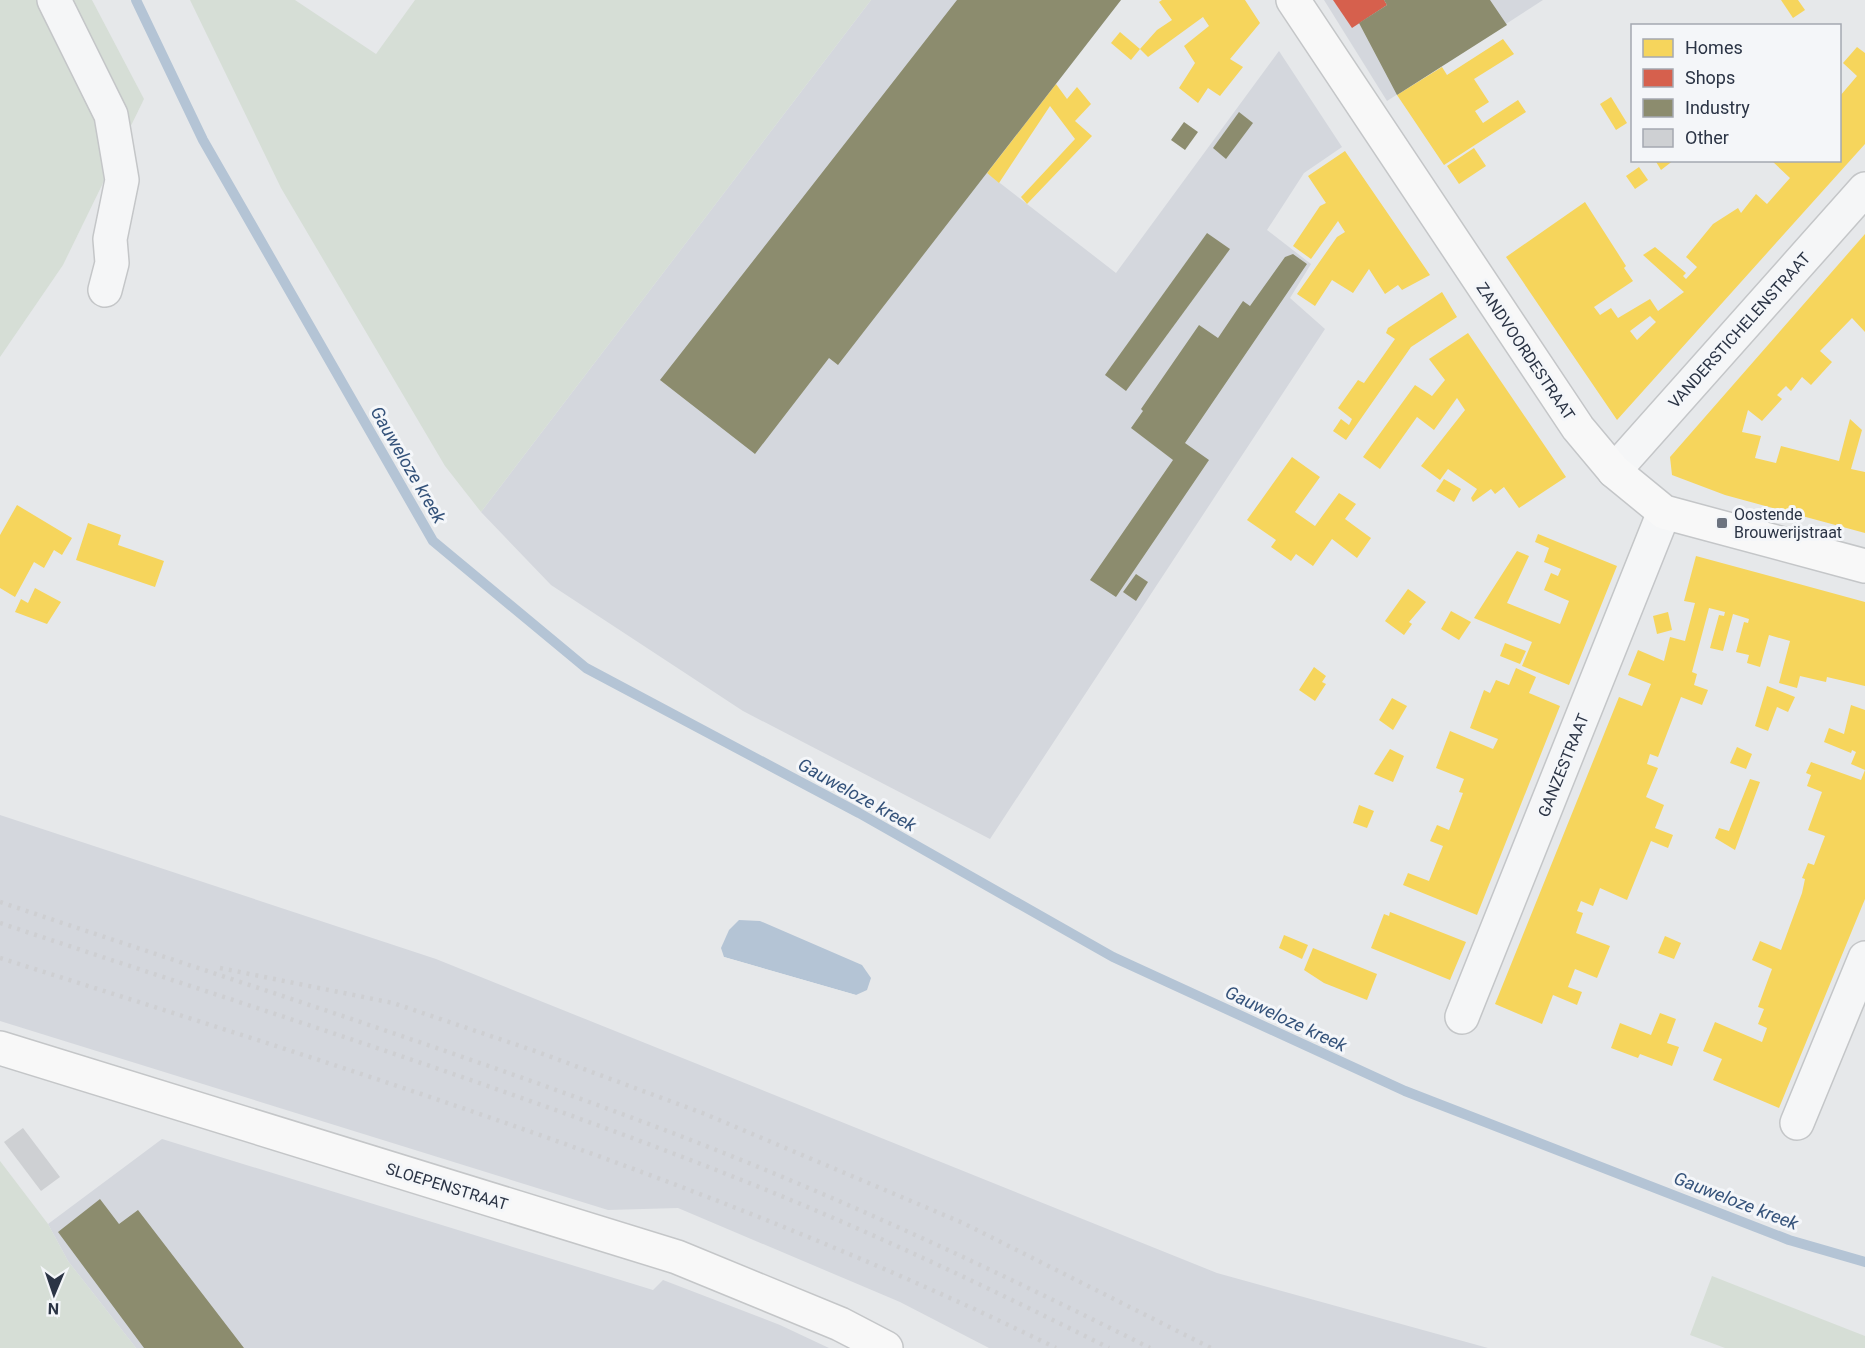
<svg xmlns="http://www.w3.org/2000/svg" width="1865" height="1348" viewBox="0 0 1865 1348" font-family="Roboto,sans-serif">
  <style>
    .built { fill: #d4d7dd }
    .green { fill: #d6ded6 }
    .water { fill: #b4c4d5 }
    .pier { fill: #e6e8ea }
    .homes { fill: #f6d55c; fill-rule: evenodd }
    .shops { fill: #d6604d }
    .industry { fill: #8c8c6e }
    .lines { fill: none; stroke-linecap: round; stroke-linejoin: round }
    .stream { stroke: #b4c4d5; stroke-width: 10 }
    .building { fill: #ced0d3 }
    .street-casing { stroke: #c4c6c8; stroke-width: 36 }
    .secondary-casing { stroke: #c4c6c8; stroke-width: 36 }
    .street { stroke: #f5f6f7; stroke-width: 33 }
    .secondary { stroke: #f8f8f8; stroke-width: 33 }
    .rail { stroke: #cecfd2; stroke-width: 4.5; stroke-dasharray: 3 6; stroke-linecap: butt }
    .poi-dot { fill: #6c737f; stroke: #f4f6f9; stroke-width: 2 }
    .labels { text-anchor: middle; stroke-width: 6; stroke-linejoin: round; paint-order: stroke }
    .street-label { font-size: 16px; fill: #2b3445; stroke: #f4f6f9 }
    .poi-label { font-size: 16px; fill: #2b3445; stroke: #f4f6f9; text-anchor: start }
    .water-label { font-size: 18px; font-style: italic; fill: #34527a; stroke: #f4f6f9 }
  </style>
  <rect width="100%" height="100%" fill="#e6e8ea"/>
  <g class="built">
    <path d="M 871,0 L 1121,0 L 987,173 L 1116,273 L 1279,51 L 1342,147 L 1304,173 L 1267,230 L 1311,264 L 1290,298 L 1325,329 L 990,839 L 743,711 L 551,585 L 481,512 Z"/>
    <path d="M 1324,0 L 1543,0 L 1387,101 Z"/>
    <path d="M 0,815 L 436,959 L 1217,1273 L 1488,1348 L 989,1348 L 900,1302 L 678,1208 L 608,1210 L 0,1021 Z"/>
    <path d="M 162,1139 L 653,1290 L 663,1280 L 780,1325 L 829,1348 L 136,1348 L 68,1261 L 48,1224 Z"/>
  </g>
  <g class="green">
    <path d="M 0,0 L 92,0 L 144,99 L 63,265 L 0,357 Z"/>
    <path d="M 190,0 L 295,0 L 376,54 L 415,0 L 871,0 L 481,512 L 445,466 L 281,188 Z"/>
    <path d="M 0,1161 L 48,1224 L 68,1261 L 136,1348 L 0,1348 Z"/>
    <path d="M 1712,1276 L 1865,1336 L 1865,1348 L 1725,1348 L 1690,1335 Z"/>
  </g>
  <path class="water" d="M 739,920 L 760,921 L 862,965 L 871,978 L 867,990 L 856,995 L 724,957 L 721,948 L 729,930 Z"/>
  <path class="pier" d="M 724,957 L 856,995 L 855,998 L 724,960 Z"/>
  <g class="homes">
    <path d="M 1162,0 L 1245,0 L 1260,23 L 1230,59 L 1243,67 L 1220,96 L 1208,88 L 1198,103 L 1179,88 L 1195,63 L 1184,46 L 1209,26 L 1203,17 L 1148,57 L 1140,49 L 1157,30 L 1172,20 L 1159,2 Z"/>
    <path d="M 1781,0 L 1798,0 L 1805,10 L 1793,18 Z"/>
    <path d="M 1120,32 L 1140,49 L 1131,60 L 1111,43 Z"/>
    <path d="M 1503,39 L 1514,54 L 1474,79 L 1489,102 L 1475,111 L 1483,123 L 1518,100 L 1526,112 L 1444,165 L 1397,95 L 1442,67 L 1447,75 Z"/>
    <path d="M 1857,47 L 1865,53 L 1865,144 L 1617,420 L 1506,257 L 1585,202 L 1626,266 L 1624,268 L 1633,281 L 1594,307 L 1600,315 L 1611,308 L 1618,318 L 1650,299 L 1658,311 L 1684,292 L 1643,255 L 1655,247 L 1686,273 L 1683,276 L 1686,279 L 1697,267 L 1686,257 L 1713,224 L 1738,208 L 1741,213 L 1756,194 L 1767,204 L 1790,178 L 1771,160 L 1840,160 L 1840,96 L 1857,76 L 1843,63 ZM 1650,316 L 1656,322 L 1637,340 L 1630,331 Z"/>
    <path d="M 1056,84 L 1067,99 L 1077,87 L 1091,104 L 1075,121 L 1092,136 L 1027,204 L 1021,197 L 1075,139 L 1050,106 L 999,183 L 987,173 Z"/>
    <path d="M 1611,97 L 1627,123 L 1616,130 L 1600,104 Z"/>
    <path d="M 1474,148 L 1486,166 L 1459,184 L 1447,166 Z"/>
    <path d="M 1345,151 L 1430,275 L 1402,290 L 1398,285 L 1385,294 L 1369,269 L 1353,293 L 1332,280 L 1315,306 L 1297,294 L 1337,237 L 1345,232 L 1338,221 L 1311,259 L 1293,246 L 1320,206 L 1326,203 L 1308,176 Z"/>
    <path d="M 1655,160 L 1674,160 L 1661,170 Z"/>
    <path d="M 1639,167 L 1648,180 L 1635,189 L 1626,176 Z"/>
    <path d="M 1865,234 L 1865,332 L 1852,318 L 1820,351 L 1832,362 L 1811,385 L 1802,377 L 1791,391 L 1786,386 L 1777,395 L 1782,399 L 1762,421 L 1748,410 L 1742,432 L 1761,436 L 1755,458 L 1776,463 L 1781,446 L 1839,461 L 1850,419 L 1862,430 L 1851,469 L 1865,472 L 1865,533 L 1725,495 L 1672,475 L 1670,457 Z"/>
    <path d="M 1442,292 L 1457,317 L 1411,347 L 1346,440 L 1333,431 L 1341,419 L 1349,425 L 1352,419 L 1338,408 L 1358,380 L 1364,383 L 1395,339 L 1386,333 L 1388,328 Z"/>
    <path d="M 1468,333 L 1566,477 L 1519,508 L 1504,487 L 1495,494 L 1491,489 L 1473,502 L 1471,498 L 1477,489 L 1448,469 L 1440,480 L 1421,466 L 1465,410 L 1457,398 L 1434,430 L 1417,417 L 1380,469 L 1363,457 L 1415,385 L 1432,396 L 1445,380 L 1429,359 Z"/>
    <path d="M 1292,457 L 1320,477 L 1295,512 L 1315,526 L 1339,493 L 1356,504 L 1345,519 L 1371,538 L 1357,558 L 1332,539 L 1313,566 L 1296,554 L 1291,561 L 1271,547 L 1276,540 L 1247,520 Z"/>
    <path d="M 1444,479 L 1461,489 L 1454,502 L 1436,491 Z"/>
    <path d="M 17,505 L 72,538 L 62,555 L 54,550 L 44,568 L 34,562 L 15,597 L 0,588 L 0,535 Z"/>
    <path d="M 88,523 L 121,535 L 118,545 L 164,561 L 155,587 L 76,560 Z"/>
    <path d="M 1538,534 L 1617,566 L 1569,685 L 1522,666 L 1532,642 L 1474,618 L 1517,551 L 1529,556 L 1507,603 L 1560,624 L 1569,601 L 1544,590 L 1551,573 L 1558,576 L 1561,569 L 1544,562 L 1549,548 L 1535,542 Z"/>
    <path d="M 1696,556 L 1865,602 L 1865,686 L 1827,677 L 1826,682 L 1800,676 L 1797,688 L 1779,683 L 1790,641 L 1769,635 L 1760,667 L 1747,663 L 1749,655 L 1736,652 L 1744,622 L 1748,623 L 1749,619 L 1733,614 L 1723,651 L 1710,648 L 1719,615 L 1724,616 L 1725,612 L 1709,608 L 1692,672 L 1697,674 L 1694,685 L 1708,690 L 1702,705 L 1681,697 L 1658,757 L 1650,754 L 1647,764 L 1658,768 L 1646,797 L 1664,805 L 1655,828 L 1673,835 L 1668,848 L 1651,841 L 1627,900 L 1600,888 L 1593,906 L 1581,901 L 1577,911 L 1583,913 L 1576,933 L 1610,946 L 1597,978 L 1575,969 L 1568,987 L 1582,992 L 1577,1005 L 1553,995 L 1542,1024 L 1495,1004 L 1619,697 L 1642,706 L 1651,684 L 1628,675 L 1638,650 L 1664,661 L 1670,637 L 1685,641 L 1695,603 L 1684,601 Z"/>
    <path d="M 35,588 L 61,602 L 47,624 L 15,612 L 21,599 L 28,603 Z"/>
    <path d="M 1408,589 L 1426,602 L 1409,622 L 1412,624 L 1404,635 L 1385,621 Z"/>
    <path d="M 1451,611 L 1471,622 L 1459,640 L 1441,629 Z"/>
    <path d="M 1668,612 L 1672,630 L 1657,634 L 1653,616 Z"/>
    <path d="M 1505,643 L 1526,651 L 1520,664 L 1500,656 Z"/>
    <path d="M 1314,667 L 1326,676 L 1322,682 L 1326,684 L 1315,701 L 1299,690 Z"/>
    <path d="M 1516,668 L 1536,677 L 1529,693 L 1560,706 L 1477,915 L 1403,885 L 1408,873 L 1429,881 L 1443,846 L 1430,841 L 1437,825 L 1449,830 L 1463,793 L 1459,792 L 1464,779 L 1436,768 L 1450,731 L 1493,749 L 1498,739 L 1470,728 L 1484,690 L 1490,693 L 1496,680 L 1509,685 Z"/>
    <path d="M 1767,686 L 1795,697 L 1788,712 L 1777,707 L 1768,731 L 1755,726 Z"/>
    <path d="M 1392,698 L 1407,706 L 1393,730 L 1379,720 Z"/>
    <path d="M 1851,705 L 1865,710 L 1865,770 L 1851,764 L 1856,752 L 1852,750 L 1851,753 L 1824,742 L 1829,728 L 1844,734 Z"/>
    <path d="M 1737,747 L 1752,754 L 1746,769 L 1730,763 Z"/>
    <path d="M 1390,749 L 1404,756 L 1393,782 L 1374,774 Z"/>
    <path d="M 1811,762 L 1861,780 L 1865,770 L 1865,899 L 1779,1108 L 1713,1080 L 1722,1059 L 1703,1051 L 1715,1022 L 1762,1042 L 1767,1028 L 1758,1024 L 1764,1009 L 1758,1007 L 1772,969 L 1752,960 L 1760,941 L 1781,950 L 1802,893 L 1805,879 L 1802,878 L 1808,863 L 1814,865 L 1825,836 L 1808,830 L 1822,792 L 1807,786 L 1811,775 L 1806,773 Z"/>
    <path d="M 1750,779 L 1760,782 L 1735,850 L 1715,838 L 1719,828 L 1729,831 Z"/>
    <path d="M 1359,805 L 1374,811 L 1367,828 L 1353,823 Z"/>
    <path d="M 1390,912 L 1466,942 L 1450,980 L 1371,948 L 1384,914 L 1389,916 Z"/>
    <path d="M 1284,935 L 1308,945 L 1302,959 L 1279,948 Z"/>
    <path d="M 1665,936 L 1681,943 L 1674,959 L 1658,953 Z"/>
    <path d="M 1313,948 L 1377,974 L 1367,1000 L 1324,983 L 1304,970 Z"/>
    <path d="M 1660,1013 L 1676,1019 L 1667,1043 L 1679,1047 L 1672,1066 L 1640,1054 L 1638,1058 L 1611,1048 L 1620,1023 L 1651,1035 Z"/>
  </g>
  <path class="shops" d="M 1333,0 L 1384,0 L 1387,5 L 1352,28 Z"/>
  <g class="industry">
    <path d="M 957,0 L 1121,0 L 838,365 L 829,358 L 755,454 L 660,380 Z"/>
    <path d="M 1384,0 L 1490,0 L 1507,25 L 1397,95 L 1359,23 L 1387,5 Z"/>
    <path d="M 1239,112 L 1253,123 L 1226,159 L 1213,148 Z"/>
    <path d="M 1184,122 L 1198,132 L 1185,150 L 1171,140 Z"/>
    <path d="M 1207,233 L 1230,249 L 1126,391 L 1105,375 Z"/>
    <path d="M 1293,254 L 1307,264 L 1185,443 L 1209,460 L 1116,597 L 1090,580 L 1173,460 L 1131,428 L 1143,411 L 1141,409 L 1199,325 L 1218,338 L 1243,301 L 1250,306 L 1285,257 Z"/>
    <path d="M 1136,574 L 1148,582 L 1136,601 L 1123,592 Z"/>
    <path d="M 100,1199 L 119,1224 L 138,1210 L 244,1348 L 144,1348 L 58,1232 Z"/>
  </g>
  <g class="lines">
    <path class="stream" d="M 136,0 L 203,140 L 433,541 L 586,668 L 859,813 L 1113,957 L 1405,1091 L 1789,1240 L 1865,1262"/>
  </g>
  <path class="building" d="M 23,1128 L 60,1177 L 41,1191 L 4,1142 Z"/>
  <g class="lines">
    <defs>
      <g id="street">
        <path d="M 54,0 L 111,115 L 122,180 L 110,239 L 112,263 L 105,290"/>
        <path d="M 1614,471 L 1865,189"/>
        <path d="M 1462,1017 L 1664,512"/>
        <path d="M 1797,1123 L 1865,958"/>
      </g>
      <g id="secondary">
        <path d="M 1293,0 L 1578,428 L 1614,471 L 1664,512 L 1865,566"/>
        <path d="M 0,1048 L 677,1257 L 840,1324 L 886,1348"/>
      </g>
    </defs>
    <use href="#street" class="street-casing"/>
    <use href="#secondary" class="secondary-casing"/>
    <use href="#street" class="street"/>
    <use href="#secondary" class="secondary"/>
    <g class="rail">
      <path d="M 0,902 C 216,975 433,1043 646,1123 C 818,1187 985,1265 1150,1348"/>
      <path d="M 0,923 C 245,1005 493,1082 734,1177 C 861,1227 986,1286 1109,1348"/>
      <path d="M 0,958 C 356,1071 720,1183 1056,1348"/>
      <path d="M 220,968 L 393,1003 L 535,1051 L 705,1114 L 963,1223 L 1211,1348"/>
    </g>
  </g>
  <rect class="poi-dot" x="1716" y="517" width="12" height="12" rx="3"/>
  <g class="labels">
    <g class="street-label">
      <text transform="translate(1739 330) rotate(-48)" y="6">VANDERSTICHELENSTRAAT</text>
      <text transform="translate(1526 351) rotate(56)" y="6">ZANDVOORDESTRAAT</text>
      <text transform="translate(1563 765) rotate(-68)" y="6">GANZESTRAAT</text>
      <text transform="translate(447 1186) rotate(17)" y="6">SLOEPENSTRAAT</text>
    </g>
    <g class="poi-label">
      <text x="1734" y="520">Oostende<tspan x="1734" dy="18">Brouwerijstraat</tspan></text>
    </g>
    <g class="water-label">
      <text transform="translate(408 465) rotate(60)" y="6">Gauweloze kreek</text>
      <text transform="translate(857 795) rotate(29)" y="6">Gauweloze kreek</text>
      <text transform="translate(1286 1019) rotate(25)" y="6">Gauweloze kreek</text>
      <text transform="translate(1736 1201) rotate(21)" y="6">Gauweloze kreek</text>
    </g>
  </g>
  <rect x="1631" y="24" width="210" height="138" fill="#f4f6f9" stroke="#a4a8b1" stroke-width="1.5"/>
  <rect x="1643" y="39" width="30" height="18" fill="#f6d55c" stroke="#a4a8b1" stroke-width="1.5"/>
  <text x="1685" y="54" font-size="18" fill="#2b3445">Homes</text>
  <rect x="1643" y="69" width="30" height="18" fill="#d6604d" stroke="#a4a8b1" stroke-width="1.5"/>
  <text x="1685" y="84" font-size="18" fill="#2b3445">Shops</text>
  <rect x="1643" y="99" width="30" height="18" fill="#8c8c6e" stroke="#a4a8b1" stroke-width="1.5"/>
  <text x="1685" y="114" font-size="18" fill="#2b3445">Industry</text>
  <rect x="1643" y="129" width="30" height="18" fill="#ced0d3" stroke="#a4a8b1" stroke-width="1.5"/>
  <text x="1685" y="144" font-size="18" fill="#2b3445">Other</text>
  <g transform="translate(54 1294) rotate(182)" stroke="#f4f6f9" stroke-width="4.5" paint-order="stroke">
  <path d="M0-4.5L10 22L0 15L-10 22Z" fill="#2b3445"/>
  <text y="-9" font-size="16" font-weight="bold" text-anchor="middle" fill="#2b3445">N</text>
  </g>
</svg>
